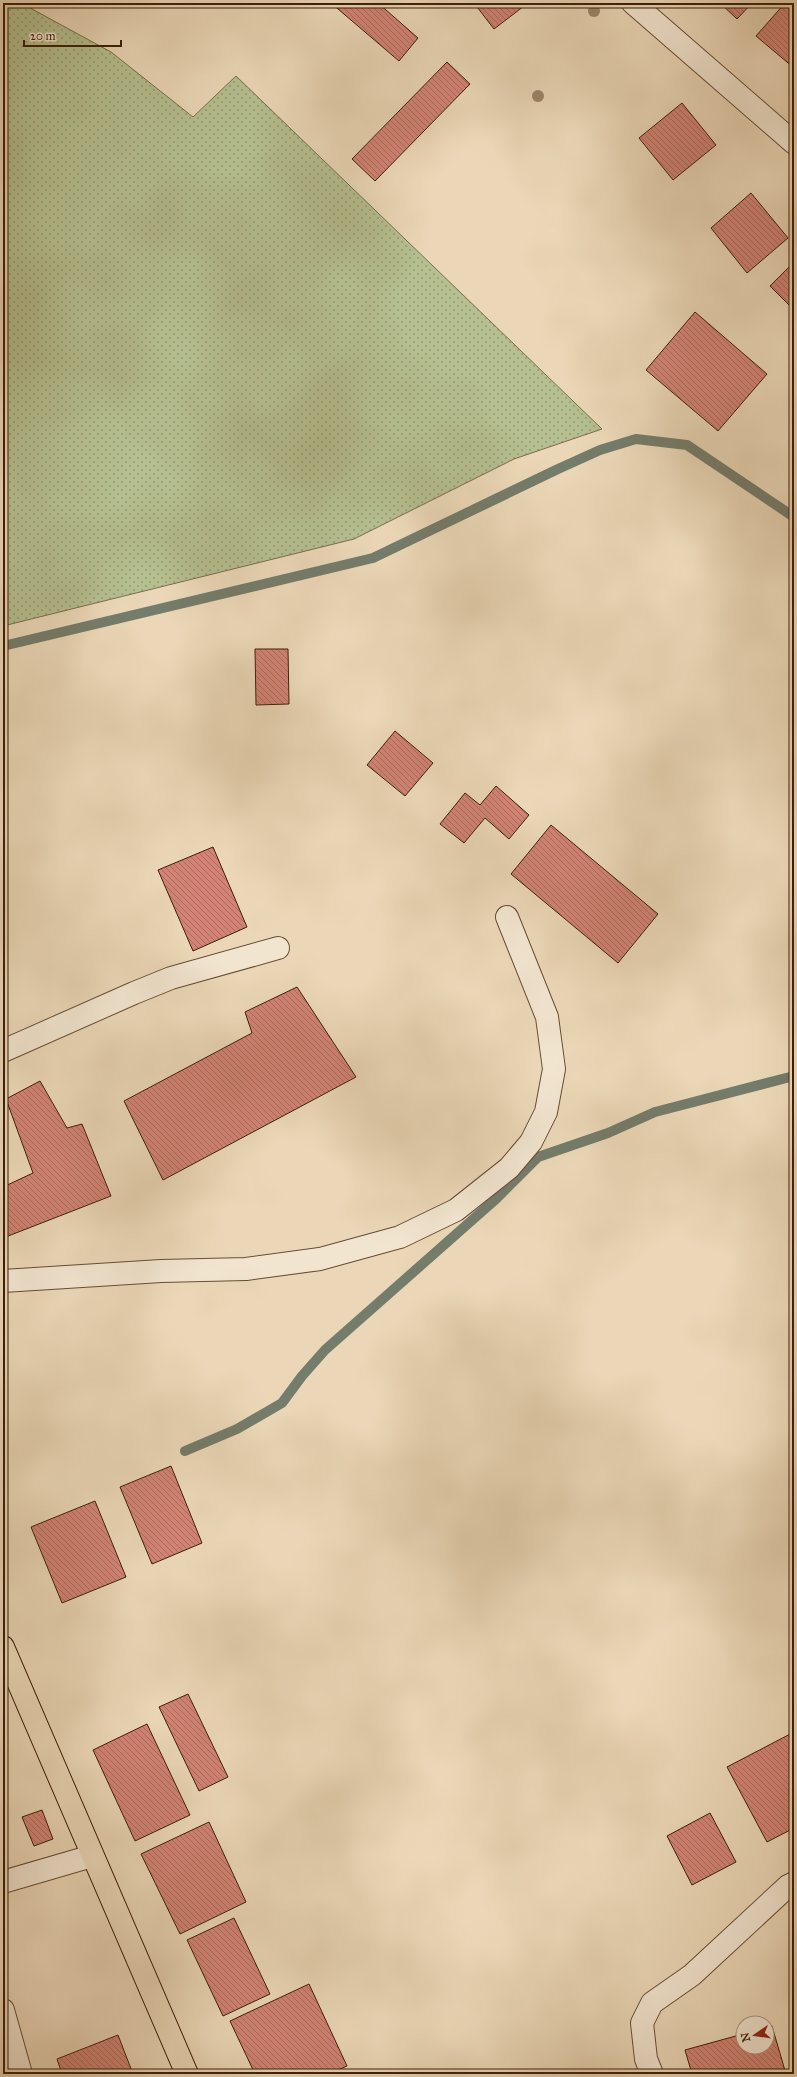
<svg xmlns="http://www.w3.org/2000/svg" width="797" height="2077" viewBox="0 0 797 2077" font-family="'IM FELL Great Primer',serif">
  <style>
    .park { fill: url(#park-dots); stroke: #796e4c }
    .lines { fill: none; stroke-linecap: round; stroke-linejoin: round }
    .stream { stroke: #747c6b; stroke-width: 10 }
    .building { fill: url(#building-back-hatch); stroke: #3d1e09 }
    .minor-casing { stroke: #684c34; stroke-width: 24 }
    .major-casing { stroke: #3d1e09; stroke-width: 24 }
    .minor { stroke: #f2e5d0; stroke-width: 22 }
    .major { stroke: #ebd7b7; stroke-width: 22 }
    .tree { fill: #9c876a }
  </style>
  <defs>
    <pattern id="park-dots" width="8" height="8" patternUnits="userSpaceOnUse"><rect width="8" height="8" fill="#b5bf90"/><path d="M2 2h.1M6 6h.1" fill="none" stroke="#949b74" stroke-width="1.8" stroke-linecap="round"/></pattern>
    <pattern id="building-back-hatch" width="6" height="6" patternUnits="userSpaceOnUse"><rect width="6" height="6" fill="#d28375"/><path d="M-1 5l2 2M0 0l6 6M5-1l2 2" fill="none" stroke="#ac6b5e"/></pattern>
  </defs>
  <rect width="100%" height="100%" fill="#ebd7b7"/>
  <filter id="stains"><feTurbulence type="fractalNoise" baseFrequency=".005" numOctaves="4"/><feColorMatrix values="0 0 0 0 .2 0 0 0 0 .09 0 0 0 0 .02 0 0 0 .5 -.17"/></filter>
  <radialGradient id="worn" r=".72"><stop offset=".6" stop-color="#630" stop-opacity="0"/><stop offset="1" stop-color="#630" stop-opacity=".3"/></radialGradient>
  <path class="park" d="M 3,3 L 21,3 L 111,52 L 193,117 L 236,76 L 602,429 L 514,459 L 354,539 L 3,626 Z"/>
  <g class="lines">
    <g class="stream">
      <path d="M 3,646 L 373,558 L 558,469 L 600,450 L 636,439 L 687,445 L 794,517"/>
      <path d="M 185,1451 L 237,1429 L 282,1403 L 302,1376 L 325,1350 L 496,1199 L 538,1157 L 608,1133 L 655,1112 L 794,1076"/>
    </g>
  </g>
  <g class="building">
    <path d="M 331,3 L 378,3 L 418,38 L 399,61 Z"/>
    <path d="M 474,3 L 528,3 L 494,29 Z"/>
    <path d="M 720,3 L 752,3 L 737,19 Z"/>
    <path d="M 785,3 L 794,3 L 794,68 L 756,36 Z"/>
    <path d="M 447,62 L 470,84 L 375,181 L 352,159 Z"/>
    <path d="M 682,103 L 716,145 L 673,180 L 639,138 Z"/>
    <path d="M 751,193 L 788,238 L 747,273 L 711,228 Z"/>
    <path d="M 794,262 L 794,310 L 770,286 Z"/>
    <path d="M 695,312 L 767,374 L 718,431 L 646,370 Z"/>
    <path d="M 255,649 L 288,649 L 289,704 L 256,705 Z"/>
    <path d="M 395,731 L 433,763 L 405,796 L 367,765 Z"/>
    <path d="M 496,786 L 529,815 L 509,839 L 485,818 L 464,843 L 440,824 L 465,793 L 480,805 Z"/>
    <path d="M 551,825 L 658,914 L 618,963 L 511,874 Z"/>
    <path d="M 213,847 L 247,927 L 193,951 L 158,870 Z"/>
    <path d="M 297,987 L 356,1077 L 163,1180 L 124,1101 L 252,1033 L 245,1012 Z"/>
    <path d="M 40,1081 L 67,1128 L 82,1124 L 111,1196 L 3,1238 L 3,1187 L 33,1173 L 6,1099 Z"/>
    <path d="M 171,1466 L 202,1543 L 152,1564 L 120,1487 Z"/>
    <path d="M 95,1501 L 126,1577 L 62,1603 L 31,1527 Z"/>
    <path d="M 188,1694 L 228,1777 L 199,1791 L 159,1707 Z"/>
    <path d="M 147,1724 L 190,1815 L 135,1841 L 93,1750 Z"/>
    <path d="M 794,1732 L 794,1828 L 767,1842 L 727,1767 Z"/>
    <path d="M 42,1810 L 53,1839 L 34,1846 L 22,1817 Z"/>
    <path d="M 710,1813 L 736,1862 L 692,1885 L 667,1836 Z"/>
    <path d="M 209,1822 L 246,1902 L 180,1934 L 141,1854 Z"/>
    <path d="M 234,1918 L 270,1994 L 223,2016 L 187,1940 Z"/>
    <path d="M 309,1984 L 347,2066 L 329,2074 L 255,2074 L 230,2021 Z"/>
    <path d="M 772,2026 L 786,2074 L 692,2074 L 685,2050 L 743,2034 L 743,2047 L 767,2047 L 767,2027 Z"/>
    <path d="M 118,2035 L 133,2074 L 62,2074 L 57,2059 Z"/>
  </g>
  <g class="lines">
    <defs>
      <g id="minor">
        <path d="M 633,3 L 794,143"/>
        <path d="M 3,1051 L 134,993 L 171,978 L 278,948"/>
        <path d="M 3,1281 L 161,1271 L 246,1269 L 320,1259 L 400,1237 L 456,1210 L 509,1168 L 531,1142 L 546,1112 L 554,1069 L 547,1017 L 507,917"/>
        <path d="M 3,1882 L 92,1856"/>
        <path d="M 3,2010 L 21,2074"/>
        <path d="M 652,2074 L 646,2059 L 642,2023 L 652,2003 L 692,1975 L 788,1886 L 794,1883"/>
      </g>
      <path id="major" d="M 3,1647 L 187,2074"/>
    </defs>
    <use href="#minor" class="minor-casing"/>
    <use href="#major" class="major-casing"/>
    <use href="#minor" class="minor"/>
    <use href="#major" class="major"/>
  </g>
  <g class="tree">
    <circle cx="594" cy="11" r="6"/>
    <circle cx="538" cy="96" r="6"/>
  </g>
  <rect width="797" height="2077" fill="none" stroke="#ebd7b7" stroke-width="16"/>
  <rect x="4" y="4" width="789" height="2069" fill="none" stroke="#3d1e09" stroke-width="2"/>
  <rect x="8" y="8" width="781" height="2061" fill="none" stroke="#3d1e09"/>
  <g transform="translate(755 2035) rotate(257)"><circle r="19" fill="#f2e5d0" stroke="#aa9580"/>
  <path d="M0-3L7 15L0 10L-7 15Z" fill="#8f2418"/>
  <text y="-6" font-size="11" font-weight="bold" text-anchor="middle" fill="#3d1e09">N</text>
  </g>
  <path d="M24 40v6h97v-6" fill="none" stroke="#3d1e09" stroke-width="2"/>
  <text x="30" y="40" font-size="12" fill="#3d1e09" stroke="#f2e5d0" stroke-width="3" paint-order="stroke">20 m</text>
  <rect width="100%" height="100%" filter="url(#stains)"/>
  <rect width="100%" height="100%" fill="url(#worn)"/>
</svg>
